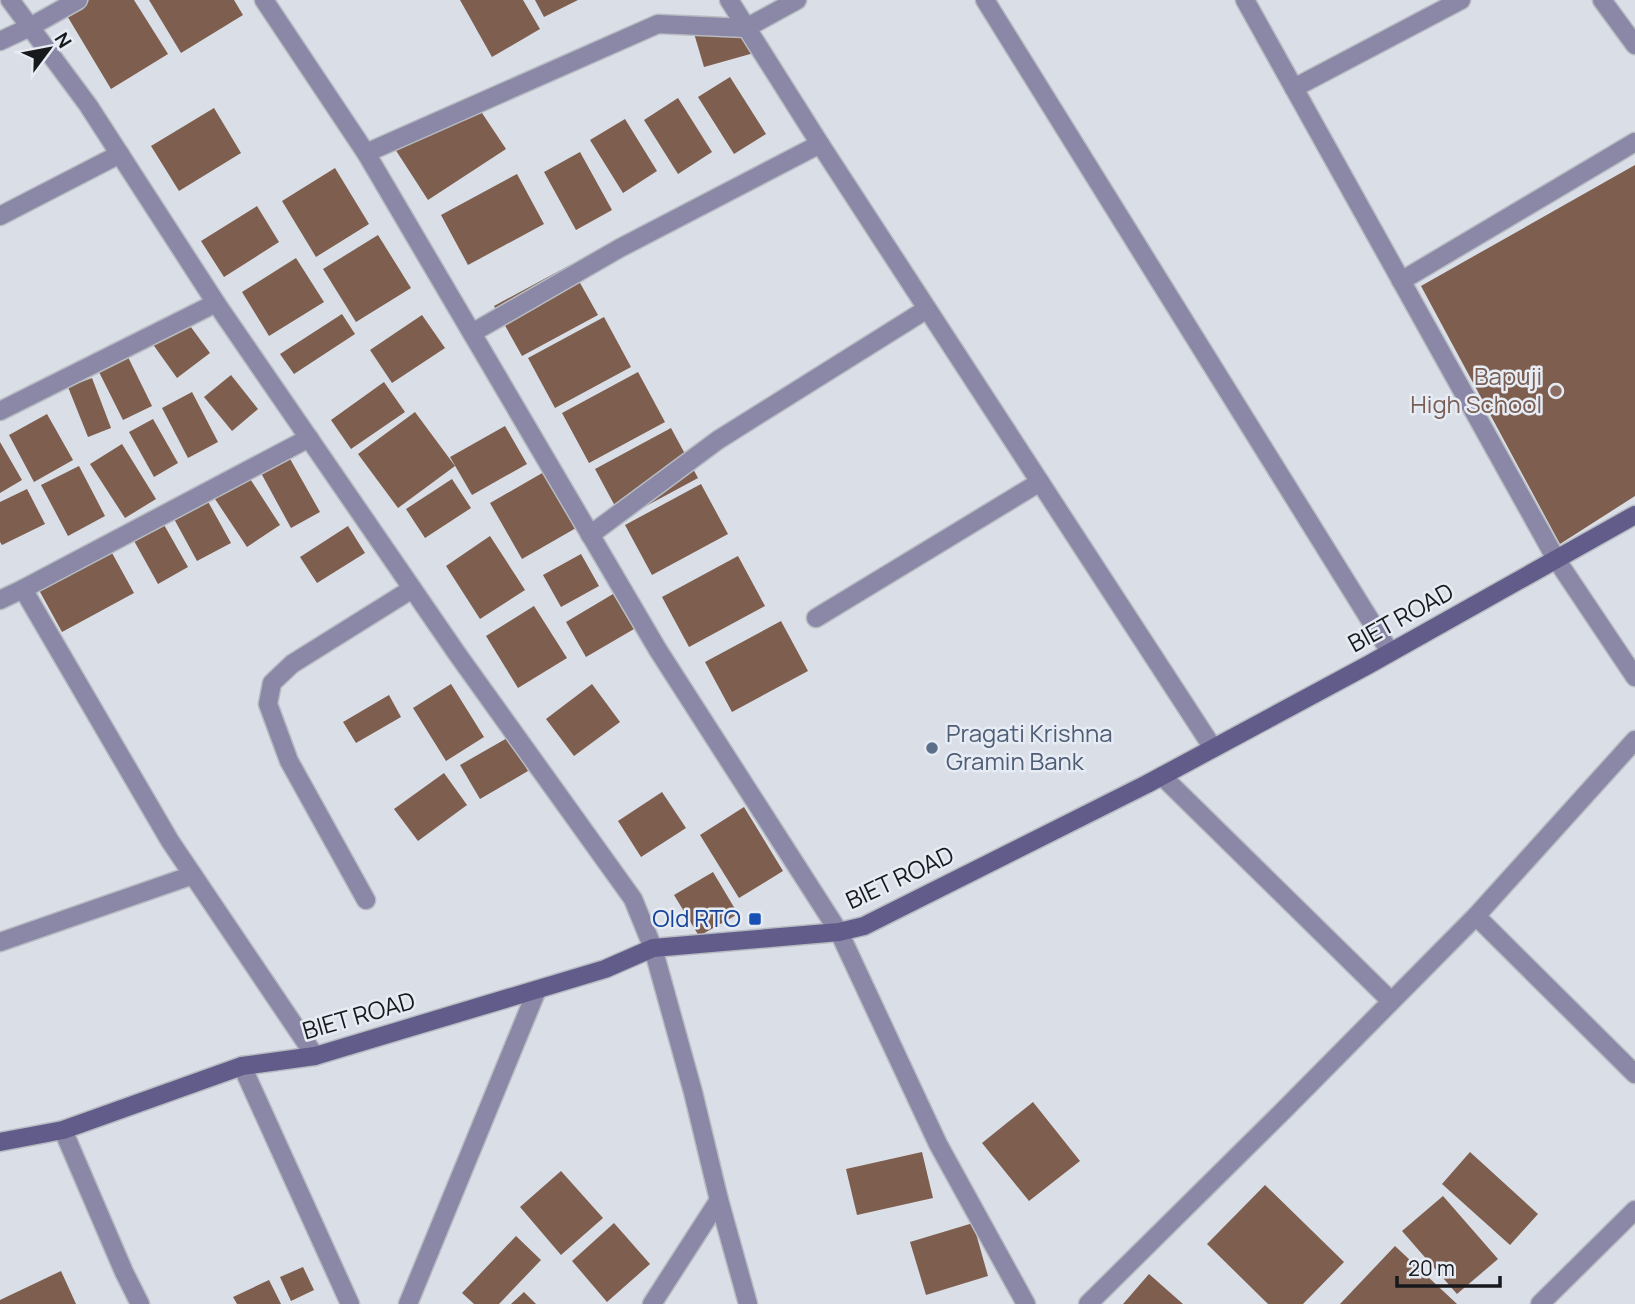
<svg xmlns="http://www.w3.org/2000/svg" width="1635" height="1304" viewBox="0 0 1635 1304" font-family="Manrope,sans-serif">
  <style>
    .building { fill: #7e5e4e }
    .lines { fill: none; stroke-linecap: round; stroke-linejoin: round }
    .street-casing { stroke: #b7bbc2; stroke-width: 21 }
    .secondary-casing { stroke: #b7bbc2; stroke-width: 21 }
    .street { stroke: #8a87a7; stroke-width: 18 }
    .secondary { stroke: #625c8b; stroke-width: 18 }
    .education-dot { fill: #8d6e63; stroke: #e7ecf4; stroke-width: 2.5 }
    .service-dot { fill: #5c6f8a; stroke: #e7ecf4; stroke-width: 2.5 }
    .transit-dot { fill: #1a4fb4; stroke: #e7ecf4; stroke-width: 2.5 }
    .labels { text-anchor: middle; stroke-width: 5; stroke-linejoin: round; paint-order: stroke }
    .education-label { font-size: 24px; fill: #785e54; stroke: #e7ecf4; text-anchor: end }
    .street-label { font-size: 24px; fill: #17191c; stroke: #e7ecf4 }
    .service-label { font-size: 24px; fill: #4e5e75; stroke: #e7ecf4; text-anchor: start }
    .transit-label { font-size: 24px; fill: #164399; stroke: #e7ecf4; text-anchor: end }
  </style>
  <rect width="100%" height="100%" fill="#dadfe7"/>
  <g class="building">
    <path d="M 89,0 L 134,0 L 168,54 L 111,89 L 66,14 Z"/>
    <path d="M 149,0 L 234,0 L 243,15 L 181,53 Z"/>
    <path d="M 460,0 L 523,0 L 540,29 L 492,57 Z"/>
    <path d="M 535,0 L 578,0 L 544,17 Z"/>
    <path d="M 751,14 L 761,51 L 704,67 L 693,30 Z"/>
    <path d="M 730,77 L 766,134 L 734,154 L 698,97 Z"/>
    <path d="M 472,98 L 506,149 L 428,200 L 395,149 Z"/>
    <path d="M 678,98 L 712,152 L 678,174 L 644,120 Z"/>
    <path d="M 214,108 L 241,153 L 179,191 L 151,146 Z"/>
    <path d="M 625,119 L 657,171 L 623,193 L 590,140 Z"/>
    <path d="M 580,152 L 612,210 L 576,230 L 544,172 Z"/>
    <path d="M 1635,165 L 1635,496 L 1560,544 L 1421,286 Z"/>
    <path d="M 335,168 L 369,224 L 316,257 L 282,201 Z"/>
    <path d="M 517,174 L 544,224 L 468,265 L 441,215 Z"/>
    <path d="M 257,206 L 279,242 L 224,277 L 201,241 Z"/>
    <path d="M 378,235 L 411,288 L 356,322 L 323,269 Z"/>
    <path d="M 296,258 L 324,302 L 269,336 L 242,292 Z"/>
    <path d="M 570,265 L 598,315 L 522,356 L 494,306 Z"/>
    <path d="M 342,314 L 355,334 L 294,374 L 280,354 Z"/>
    <path d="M 422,315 L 445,348 L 392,383 L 370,350 Z"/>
    <path d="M 604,317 L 631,367 L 555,408 L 528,358 Z"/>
    <path d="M 185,319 L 210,353 L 177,378 L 152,343 Z"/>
    <path d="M 127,355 L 152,406 L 123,420 L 98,370 Z"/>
    <path d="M 638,372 L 665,422 L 589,463 L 562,413 Z"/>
    <path d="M 231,375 L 258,409 L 232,431 L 204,397 Z"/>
    <path d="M 92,378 L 111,428 L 88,437 L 68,387 Z"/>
    <path d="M 384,382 L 405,412 L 351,449 L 331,420 Z"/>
    <path d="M 192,392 L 218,442 L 188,458 L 162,408 Z"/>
    <path d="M 415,412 L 455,466 L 398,508 L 358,454 Z"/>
    <path d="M 47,414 L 73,460 L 34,482 L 9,435 Z"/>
    <path d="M 153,419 L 178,463 L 154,477 L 129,432 Z"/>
    <path d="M 505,426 L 527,464 L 472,495 L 450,457 Z"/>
    <path d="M 671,428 L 698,478 L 622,519 L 595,469 Z"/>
    <path d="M 0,442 L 22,480 L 0,493 Z"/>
    <path d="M 122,444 L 156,499 L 125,518 L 90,464 Z"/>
    <path d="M 289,457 L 320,512 L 291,528 L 261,473 Z"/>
    <path d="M 79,466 L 105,516 L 68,536 L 41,485 Z"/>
    <path d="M 544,472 L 576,528 L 522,559 L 490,503 Z"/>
    <path d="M 247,474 L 280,525 L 247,547 L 213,496 Z"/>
    <path d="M 452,479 L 471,508 L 425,538 L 406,509 Z"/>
    <path d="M 701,484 L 728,534 L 652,575 L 625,525 Z"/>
    <path d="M 27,489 L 45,524 L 2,545 L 0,542 L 0,502 Z"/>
    <path d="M 206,498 L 231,543 L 197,561 L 173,517 Z"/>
    <path d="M 163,523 L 188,567 L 158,584 L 133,539 Z"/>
    <path d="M 348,526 L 365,553 L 317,583 L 300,557 Z"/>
    <path d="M 490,536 L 525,590 L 480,619 L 446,566 Z"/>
    <path d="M 106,542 L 134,593 L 62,632 L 34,581 Z"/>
    <path d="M 581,554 L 599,586 L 561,607 L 543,575 Z"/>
    <path d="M 738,556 L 765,606 L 689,647 L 662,597 Z"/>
    <path d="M 613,594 L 634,629 L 586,657 L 566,622 Z"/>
    <path d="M 534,606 L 567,658 L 518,688 L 486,636 Z"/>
    <path d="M 781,621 L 808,671 L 732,712 L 705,662 Z"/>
    <path d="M 451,684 L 484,737 L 446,761 L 413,708 Z"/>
    <path d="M 592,684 L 620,722 L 574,756 L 546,719 Z"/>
    <path d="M 389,695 L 401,717 L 356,743 L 343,722 Z"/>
    <path d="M 509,737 L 528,771 L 480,799 L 460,765 Z"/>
    <path d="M 444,773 L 467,805 L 418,841 L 394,809 Z"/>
    <path d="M 662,792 L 686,828 L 641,857 L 618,821 Z"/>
    <path d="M 744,807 L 783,871 L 739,898 L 700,835 Z"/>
    <path d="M 713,872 L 738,914 L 699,936 L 674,895 Z"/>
    <path d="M 1033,1102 L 1080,1161 L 1029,1201 L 982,1143 Z"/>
    <path d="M 922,1152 L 933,1198 L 857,1215 L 846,1169 Z"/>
    <path d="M 1470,1152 L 1538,1214 L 1510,1245 L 1442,1184 Z"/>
    <path d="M 561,1171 L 603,1218 L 561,1255 L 520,1207 Z"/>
    <path d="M 1265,1185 L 1344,1262 L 1303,1304 L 1268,1304 L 1207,1244 Z"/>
    <path d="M 1443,1196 L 1498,1259 L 1457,1294 L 1402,1231 Z"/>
    <path d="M 614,1223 L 650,1264 L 607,1302 L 572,1261 Z"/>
    <path d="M 973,1223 L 988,1276 L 926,1295 L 910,1242 Z"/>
    <path d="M 516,1236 L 541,1260 L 499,1304 L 474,1304 L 462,1293 Z"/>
    <path d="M 1395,1246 L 1457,1304 L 1340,1304 Z"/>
    <path d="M 303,1267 L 314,1290 L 291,1301 L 280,1277 Z"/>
    <path d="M 61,1271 L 76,1304 L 0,1304 L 0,1300 Z"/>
    <path d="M 1149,1274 L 1183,1304 L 1123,1304 Z"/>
    <path d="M 269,1280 L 281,1304 L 237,1304 L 233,1297 Z"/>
    <path d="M 524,1292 L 536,1304 L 511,1304 Z"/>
  </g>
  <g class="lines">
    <defs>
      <g id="street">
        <path d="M 10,0 L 88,105 L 216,303 L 458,655 L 633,899 L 653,948 L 693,1092 L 719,1200 L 748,1304"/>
        <path d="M 264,0 L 366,153 L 658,650 L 839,932 L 938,1144 L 1026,1304"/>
        <path d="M 729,0 L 820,144 L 1213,748"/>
        <path d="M 985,0 L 1390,652"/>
        <path d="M 1245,0 L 1556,559 L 1635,677"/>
        <path d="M 1602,0 L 1635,45"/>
        <path d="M 0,41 L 30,27 L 78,0"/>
        <path d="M 1294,88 L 1461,0"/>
        <path d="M 366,153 L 658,24 L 746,28 L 797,0"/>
        <path d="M 0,216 L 120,154"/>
        <path d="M 1401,281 L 1635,142"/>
        <path d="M 472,333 L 620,248 L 820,144"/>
        <path d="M 0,411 L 216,303"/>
        <path d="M 309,438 L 23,589 L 170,841 L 315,1056"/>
        <path d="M 590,535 L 718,440 L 927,309"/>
        <path d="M 0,600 L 23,589"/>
        <path d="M 816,618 L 1040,482"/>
        <path d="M 1162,776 L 1391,1001"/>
        <path d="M 366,900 L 289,761 L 268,704 L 272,683 L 292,664 L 412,589"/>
        <path d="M 1476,916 L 1635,1074"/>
        <path d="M 0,942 L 193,875"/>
        <path d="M 242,1066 L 350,1304"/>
        <path d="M 63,1130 L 124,1272 L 140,1304"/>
        <path d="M 408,1304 L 537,990"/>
        <path d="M 652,1304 L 719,1200"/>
        <path d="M 1088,1304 L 1284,1110 L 1476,916 L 1635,740"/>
        <path d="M 1540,1304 L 1635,1210"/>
      </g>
      <path id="secondary" d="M 0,1142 L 63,1130 L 242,1066 L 315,1056 L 605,969 L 653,948 L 839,932 L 864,926 L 1147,784 L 1368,665 L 1635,515"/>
    </defs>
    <use href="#street" class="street-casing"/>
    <use href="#secondary" class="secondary-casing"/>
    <use href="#street" class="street"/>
    <use href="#secondary" class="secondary"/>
  </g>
  <circle class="education-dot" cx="1556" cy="391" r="7"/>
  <circle class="service-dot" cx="932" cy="748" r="7"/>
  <rect class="transit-dot" x="748" y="912" width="14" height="14" rx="3.5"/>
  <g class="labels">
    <g class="education-label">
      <text x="1542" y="385">Bapuji<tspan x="1542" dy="28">High School</tspan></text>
    </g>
    <g class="street-label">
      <text transform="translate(1401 618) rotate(-29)" y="8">BIET ROAD</text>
      <text transform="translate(900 878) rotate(-25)" y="8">BIET ROAD</text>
      <text transform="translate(359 1016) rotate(-16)" y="8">BIET ROAD</text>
    </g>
    <g class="service-label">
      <text x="946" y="742">Pragati Krishna<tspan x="946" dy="28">Gramin Bank</tspan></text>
    </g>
    <g class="transit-label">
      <text x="741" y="927">Old RTO</text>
    </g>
  </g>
  <g transform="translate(49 49) rotate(58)" stroke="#e7ecf4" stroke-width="5" paint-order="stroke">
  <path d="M0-5L12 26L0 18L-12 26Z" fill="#17191c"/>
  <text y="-10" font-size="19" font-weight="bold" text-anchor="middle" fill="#17191c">N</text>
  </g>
  <path d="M1397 1276v10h103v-10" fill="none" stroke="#17191c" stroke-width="3.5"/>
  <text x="1408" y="1276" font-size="21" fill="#17191c" stroke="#e7ecf4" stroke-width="5" paint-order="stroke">20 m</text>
</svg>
